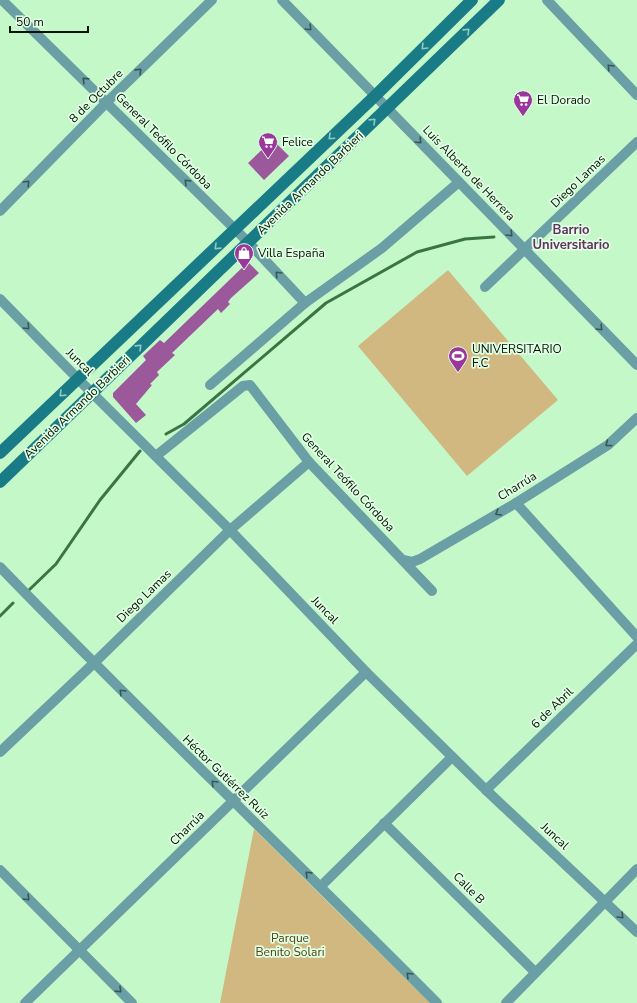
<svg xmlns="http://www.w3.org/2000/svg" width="637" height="1003" viewBox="0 0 637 1003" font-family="'Nunito Sans',sans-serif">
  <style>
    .green { fill: #d1b881 }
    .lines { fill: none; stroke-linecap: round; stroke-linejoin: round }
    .stream { stroke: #397442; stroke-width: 3 }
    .building { fill: #9b589b }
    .street { stroke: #6b9fa6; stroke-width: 10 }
    .secondary { stroke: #197b86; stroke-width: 12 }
    .oneway { stroke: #365855 }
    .oneway2 { stroke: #91cabe }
    .labels { text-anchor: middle; stroke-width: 3.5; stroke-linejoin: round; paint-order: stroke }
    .street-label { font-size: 12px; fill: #021104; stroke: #e1ffe3 }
    .poi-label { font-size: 12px; fill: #021104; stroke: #e1ffe3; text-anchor: start }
    .park-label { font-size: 12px; fill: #514017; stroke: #e1ffe3 }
    .neighbourhood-label { font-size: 13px; font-weight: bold; fill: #623162; stroke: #e1ffe3 }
  </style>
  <rect width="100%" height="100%" fill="#c5f8c9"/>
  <g class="green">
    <path d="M 448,270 L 558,400 L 467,476 L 358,346 Z"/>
    <path d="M 254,829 L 430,1003 L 220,1003 Z"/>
  </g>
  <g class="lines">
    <g class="stream">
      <path d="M 166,434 L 184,424 L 326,303 L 417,252 L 465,239 L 494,237"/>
      <path d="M 29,590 L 56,564 L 100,500 L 140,451"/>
      <path d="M 0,616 L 13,603"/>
    </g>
  </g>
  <g class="building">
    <path d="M 269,143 L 272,146 L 276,143 L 289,156 L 264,180 L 248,163 Z"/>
    <path d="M 248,262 L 259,273 L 231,298 L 228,302 L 230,304 L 221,313 L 218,309 L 172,353 L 175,355 L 157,372 L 159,375 L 150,384 L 152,385 L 136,404 L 146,415 L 136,423 L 113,397 L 113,393 L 146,360 L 143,356 L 160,340 L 164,343 Z"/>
  </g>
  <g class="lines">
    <g class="street">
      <path d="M 2,0 L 248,242 L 305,303"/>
      <path d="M 282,0 L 637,365"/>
      <path d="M 547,0 L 637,95"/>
      <path d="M 0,211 L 107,102 L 212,0"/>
      <path d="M 485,287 L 637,142"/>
      <path d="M 0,299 L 78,379 L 230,530 L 366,672 L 486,790 L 637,932"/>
      <path d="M 210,385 L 305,303 L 382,248 L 459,182"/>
      <path d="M 156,456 L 243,386 L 250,385 L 309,462 L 432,591"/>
      <path d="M 516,503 L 637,637"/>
      <path d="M 403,560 L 412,562 L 420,559 L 516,503 L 608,445 L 637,418"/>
      <path d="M 0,567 C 143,715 292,857 437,1003"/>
      <path d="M 0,752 L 93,664 L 230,530 L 309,462"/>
      <path d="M 486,790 L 637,644"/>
      <path d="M 384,823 L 535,972"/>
      <path d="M 0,870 L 132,1003"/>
      <path d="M 321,886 L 452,757"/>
      <path d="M 25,1003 L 366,672"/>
      <path d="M 506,1003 L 637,869"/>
    </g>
    <g class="secondary">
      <path d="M 0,453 L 375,96 L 472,0"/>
      <path d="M 0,482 L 499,0"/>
    </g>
  </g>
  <defs><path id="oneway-chevron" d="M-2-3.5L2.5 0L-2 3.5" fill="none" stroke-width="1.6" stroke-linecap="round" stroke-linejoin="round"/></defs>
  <g class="oneway">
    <use href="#oneway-chevron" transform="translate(309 28) rotate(46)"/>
    <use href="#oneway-chevron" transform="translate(610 67) rotate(-133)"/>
    <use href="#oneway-chevron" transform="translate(139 71) rotate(-44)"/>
    <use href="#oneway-chevron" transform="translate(85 80) rotate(-136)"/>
    <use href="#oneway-chevron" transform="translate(419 141) rotate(46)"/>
    <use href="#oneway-chevron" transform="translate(187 182) rotate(-135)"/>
    <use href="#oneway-chevron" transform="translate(27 183) rotate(-46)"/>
    <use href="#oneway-chevron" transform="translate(510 234) rotate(46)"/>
    <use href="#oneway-chevron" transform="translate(278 274) rotate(-134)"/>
    <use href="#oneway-chevron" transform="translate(27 327) rotate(46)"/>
    <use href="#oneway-chevron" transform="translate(600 328) rotate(46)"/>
    <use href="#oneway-chevron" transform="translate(608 444) rotate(143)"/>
    <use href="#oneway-chevron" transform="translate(498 513) rotate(149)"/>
    <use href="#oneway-chevron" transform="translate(122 692) rotate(-135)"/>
    <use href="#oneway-chevron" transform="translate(214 783) rotate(-135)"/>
    <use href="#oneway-chevron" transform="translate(308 874) rotate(-136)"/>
    <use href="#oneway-chevron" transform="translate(27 898) rotate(46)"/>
    <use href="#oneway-chevron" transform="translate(621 916) rotate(45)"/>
    <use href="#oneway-chevron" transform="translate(409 975) rotate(-135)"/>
    <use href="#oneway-chevron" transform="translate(119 990) rotate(44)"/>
  </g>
  <g class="oneway2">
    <use href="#oneway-chevron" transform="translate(467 31) rotate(-44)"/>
    <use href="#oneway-chevron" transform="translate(424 47) rotate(135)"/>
    <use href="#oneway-chevron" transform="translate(373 121) rotate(-44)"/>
    <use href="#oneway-chevron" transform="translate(331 137) rotate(137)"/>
    <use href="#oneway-chevron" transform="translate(217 247) rotate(136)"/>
    <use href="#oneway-chevron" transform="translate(139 347) rotate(-44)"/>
    <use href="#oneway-chevron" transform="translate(62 394) rotate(136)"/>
  </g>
  <defs>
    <symbol id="supermarket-pin" viewBox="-11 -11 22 30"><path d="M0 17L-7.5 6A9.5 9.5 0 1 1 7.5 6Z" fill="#9b379c" stroke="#e1ffe3"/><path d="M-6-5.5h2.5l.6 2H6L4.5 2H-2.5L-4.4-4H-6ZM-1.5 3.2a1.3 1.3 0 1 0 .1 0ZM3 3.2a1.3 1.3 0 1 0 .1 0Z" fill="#fff"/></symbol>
    <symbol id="shop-pin" viewBox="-11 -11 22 30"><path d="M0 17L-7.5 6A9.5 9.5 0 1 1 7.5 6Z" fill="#9b379c" stroke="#e1ffe3"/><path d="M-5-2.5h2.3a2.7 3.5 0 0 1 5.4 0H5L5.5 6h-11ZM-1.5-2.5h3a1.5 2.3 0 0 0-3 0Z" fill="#fff"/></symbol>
    <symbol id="stadium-pin" viewBox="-11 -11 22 30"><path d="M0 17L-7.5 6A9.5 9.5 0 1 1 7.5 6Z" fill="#9b379c" stroke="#e1ffe3"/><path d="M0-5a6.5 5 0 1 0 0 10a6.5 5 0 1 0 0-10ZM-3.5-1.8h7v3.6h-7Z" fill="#fff"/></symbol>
  </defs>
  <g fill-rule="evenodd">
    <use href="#supermarket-pin" x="512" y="89" width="22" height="30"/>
    <use href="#supermarket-pin" x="257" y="131" width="22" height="30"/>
    <use href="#shop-pin" x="233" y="242" width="22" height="30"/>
    <use href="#stadium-pin" x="447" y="345" width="22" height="30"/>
  </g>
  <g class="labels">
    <g class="street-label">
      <text transform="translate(96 96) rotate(-45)" y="4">8 de Octubre</text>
      <text transform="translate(164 141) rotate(45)" y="4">General Teófilo Córdoba</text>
      <text transform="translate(469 173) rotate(46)" y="4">Luis Alberto de Herrera</text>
      <text transform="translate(578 181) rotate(-44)" y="4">Diego Lamas</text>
      <text transform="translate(310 183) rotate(-44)" y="4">Avenida Armando Barbieri</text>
      <text transform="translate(80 362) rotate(45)" y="4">Juncal</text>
      <text transform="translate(77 407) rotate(-44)" y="4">Avenida Armando Barbieri</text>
      <text transform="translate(348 482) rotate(47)" y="4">General Teófilo Córdoba</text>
      <text transform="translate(517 486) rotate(-32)" y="4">Charrúa</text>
      <text transform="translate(144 596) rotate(-44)" y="4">Diego Lamas</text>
      <text transform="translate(325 610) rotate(46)" y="4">Juncal</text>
      <text transform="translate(552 708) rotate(-44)" y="4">6 de Abril</text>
      <text transform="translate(226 777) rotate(44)" y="4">Héctor Gutiérrez Ruiz</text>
      <text transform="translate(187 828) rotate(-45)" y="4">Charrúa</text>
      <text transform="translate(555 836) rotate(43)" y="4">Juncal</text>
      <text transform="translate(469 888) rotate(45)" y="4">Calle B</text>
    </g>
    <g class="poi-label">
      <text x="537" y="104">El Dorado</text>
      <text x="282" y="146">Felice</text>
      <text x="258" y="257">Villa España</text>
      <text x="472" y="353">UNIVERSITARIO<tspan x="472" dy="14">F.C</tspan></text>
    </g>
    <g class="park-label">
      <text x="290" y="942">Parque<tspan x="290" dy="14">Benito Solari</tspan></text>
    </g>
    <g class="neighbourhood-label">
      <text x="571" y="234">Barrio<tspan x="571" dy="15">Universitario</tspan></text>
    </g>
  </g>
  <path d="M10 26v6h78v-6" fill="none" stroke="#021104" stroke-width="2"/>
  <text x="16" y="26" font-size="12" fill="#021104" stroke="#e1ffe3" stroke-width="3" paint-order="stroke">50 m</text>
</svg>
